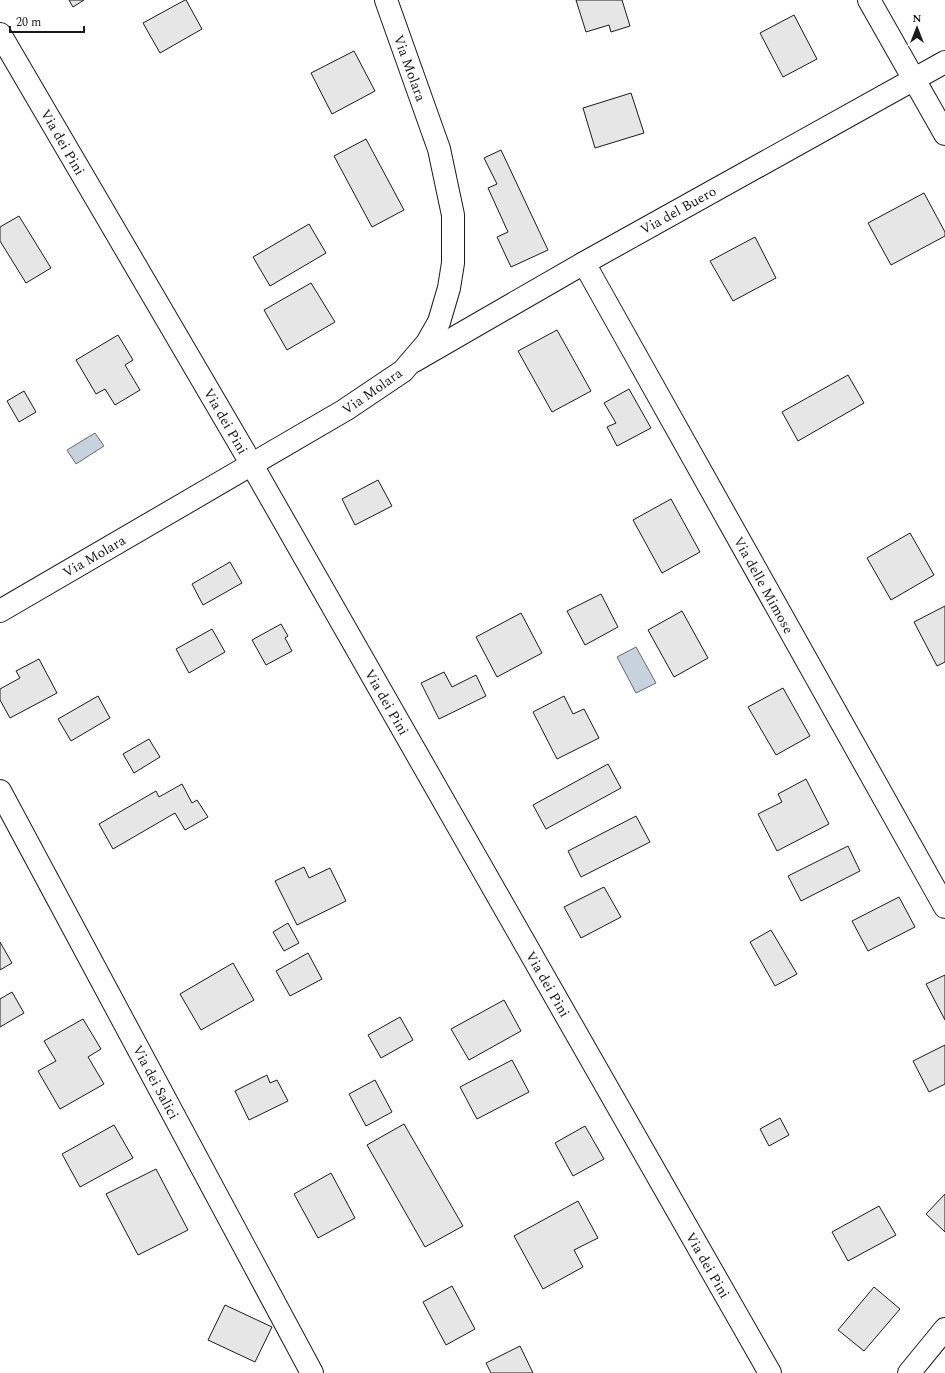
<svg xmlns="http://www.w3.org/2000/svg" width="945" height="1373" viewBox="0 0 945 1373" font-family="Spectral,serif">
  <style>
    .water { fill: #c6d2dc; stroke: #6a6a6a }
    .building { fill: #e6e6e6; stroke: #1a1a1a }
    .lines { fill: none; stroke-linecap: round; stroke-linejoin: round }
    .street-casing { stroke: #1a1a1a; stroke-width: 24 }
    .secondary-casing { stroke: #1a1a1a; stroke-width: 24 }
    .street { stroke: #fff; stroke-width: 22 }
    .secondary { stroke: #fff; stroke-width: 22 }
    .labels { text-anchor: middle; stroke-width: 3; stroke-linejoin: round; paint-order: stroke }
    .street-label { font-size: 14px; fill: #1a1a1a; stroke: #fff }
  </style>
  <rect width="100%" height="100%" fill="#fff"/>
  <g class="water">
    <path d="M 95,433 L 104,446 L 76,464 L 67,450 Z"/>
    <path d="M 636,647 L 656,683 L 636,693 L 617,657 Z"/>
  </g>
  <g class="building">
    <path d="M 69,0 L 84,0 L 73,7 Z"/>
    <path d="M 185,0 L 186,0 L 202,29 L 160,53 L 143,23 Z"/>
    <path d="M 576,0 L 622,0 L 630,26 L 611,32 L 609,25 L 586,32 Z"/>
    <path d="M 794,15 L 817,59 L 783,77 L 760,33 Z"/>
    <path d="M 354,51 L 375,91 L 332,114 L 311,73 Z"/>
    <path d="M 631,93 L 644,133 L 595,148 L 583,108 Z"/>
    <path d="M 366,139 L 404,210 L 372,227 L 334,156 Z"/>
    <path d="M 501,150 L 548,250 L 511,267 L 497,237 L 508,232 L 488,188 L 497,184 L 484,158 Z"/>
    <path d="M 924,193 L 945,232 L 945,236 L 891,265 L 868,223 Z"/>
    <path d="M 19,216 L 51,268 L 26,283 L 0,241 L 0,227 Z"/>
    <path d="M 309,224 L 326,253 L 270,286 L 253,257 Z"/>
    <path d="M 755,237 L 776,278 L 733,301 L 710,261 Z"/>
    <path d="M 311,283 L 335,322 L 287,350 L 264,310 Z"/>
    <path d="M 557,330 L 591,391 L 552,412 L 518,351 Z"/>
    <path d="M 118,335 L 133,360 L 125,365 L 140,390 L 115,405 L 105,389 L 96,394 L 76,360 Z"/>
    <path d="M 848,375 L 864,403 L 798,441 L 782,412 Z"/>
    <path d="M 629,389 L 651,428 L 617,446 L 607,427 L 616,423 L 604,403 Z"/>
    <path d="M 24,391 L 36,412 L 19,422 L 7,401 Z"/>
    <path d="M 378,480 L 392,506 L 355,525 L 342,499 Z"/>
    <path d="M 671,499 L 700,552 L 662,573 L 633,520 Z"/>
    <path d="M 910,533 L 934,575 L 891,600 L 867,558 Z"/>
    <path d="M 230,562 L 242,583 L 203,605 L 192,584 Z"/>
    <path d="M 601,594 L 618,627 L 585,645 L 567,611 Z"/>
    <path d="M 945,606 L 945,662 L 937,666 L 914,622 Z"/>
    <path d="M 682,611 L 708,658 L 674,677 L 648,630 Z"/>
    <path d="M 521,613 L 542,653 L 497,677 L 476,637 Z"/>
    <path d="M 281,624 L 288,636 L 285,638 L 292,651 L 266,665 L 252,640 Z"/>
    <path d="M 212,629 L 225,652 L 189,673 L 176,649 Z"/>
    <path d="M 39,659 L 57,693 L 10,718 L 0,700 L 0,689 L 20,678 L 16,671 Z"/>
    <path d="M 444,672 L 452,687 L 476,675 L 486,696 L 439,719 L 421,683 Z"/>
    <path d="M 783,688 L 810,736 L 776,755 L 748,707 Z"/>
    <path d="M 98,696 L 110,718 L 71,741 L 58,719 Z"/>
    <path d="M 564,696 L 573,714 L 584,709 L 599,738 L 557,759 L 533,712 Z"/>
    <path d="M 149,739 L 160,757 L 134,773 L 123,754 Z"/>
    <path d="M 608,764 L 621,788 L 546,829 L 533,805 Z"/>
    <path d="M 806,779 L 829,824 L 777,851 L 758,814 L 782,802 L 778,794 Z"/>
    <path d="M 182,784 L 192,803 L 197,800 L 208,817 L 185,830 L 175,813 L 113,849 L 99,824 L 156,791 L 159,797 Z"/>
    <path d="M 636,816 L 650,842 L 581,877 L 568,851 Z"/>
    <path d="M 848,846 L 860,871 L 801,901 L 788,876 Z"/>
    <path d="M 304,867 L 309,878 L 330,868 L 346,901 L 297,925 L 275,881 Z"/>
    <path d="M 604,887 L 621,917 L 581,938 L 564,907 Z"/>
    <path d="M 899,897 L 915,927 L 868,951 L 852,921 Z"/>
    <path d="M 288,923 L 299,943 L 284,951 L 273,932 Z"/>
    <path d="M 771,930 L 797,974 L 775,986 L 750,942 Z"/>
    <path d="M 0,942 L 12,963 L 0,970 Z"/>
    <path d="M 308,953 L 322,979 L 290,996 L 276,971 Z"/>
    <path d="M 233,963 L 254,1000 L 201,1030 L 180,994 Z"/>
    <path d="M 945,975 L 945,1020 L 926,984 Z"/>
    <path d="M 12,992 L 24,1013 L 0,1027 L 0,999 Z"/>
    <path d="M 504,1000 L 521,1031 L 469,1060 L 451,1029 Z"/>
    <path d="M 400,1017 L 413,1040 L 381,1058 L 368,1035 Z"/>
    <path d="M 83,1019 L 101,1049 L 88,1057 L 104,1084 L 60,1109 L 38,1071 L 56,1061 L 44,1041 Z"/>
    <path d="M 945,1045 L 945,1084 L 929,1092 L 913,1061 Z"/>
    <path d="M 512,1060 L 529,1092 L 477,1119 L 460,1087 Z"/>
    <path d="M 267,1075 L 270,1083 L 277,1080 L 288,1101 L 249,1120 L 235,1091 Z"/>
    <path d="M 375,1080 L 392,1112 L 366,1126 L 349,1094 Z"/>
    <path d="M 780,1118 L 789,1135 L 769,1146 L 760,1129 Z"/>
    <path d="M 404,1124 L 463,1226 L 425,1247 L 367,1145 Z"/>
    <path d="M 114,1125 L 133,1158 L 80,1187 L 62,1154 Z"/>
    <path d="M 585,1126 L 604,1159 L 573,1176 L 555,1143 Z"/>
    <path d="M 156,1169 L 188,1230 L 138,1255 L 106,1194 Z"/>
    <path d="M 331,1173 L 355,1218 L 318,1238 L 294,1194 Z"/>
    <path d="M 945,1194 L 945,1232 L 926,1214 Z"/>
    <path d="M 578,1201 L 598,1238 L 574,1250 L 583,1267 L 543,1289 L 514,1236 Z"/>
    <path d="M 879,1206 L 896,1235 L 848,1261 L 832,1232 Z"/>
    <path d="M 452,1286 L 475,1329 L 446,1345 L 423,1302 Z"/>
    <path d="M 874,1287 L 900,1309 L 864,1351 L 838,1330 Z"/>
    <path d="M 225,1305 L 272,1327 L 255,1362 L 208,1340 Z"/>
    <path d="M 520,1346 L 533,1373 L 491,1373 L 486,1363 Z"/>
  </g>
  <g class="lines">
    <defs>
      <g id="street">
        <path d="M 869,0 L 945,134"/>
        <path d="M 0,34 L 252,465 L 770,1373"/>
        <path d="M 584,263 L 945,907"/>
        <path d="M 414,361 L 584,263 L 945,62"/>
        <path d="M 0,791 L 312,1373"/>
        <path d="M 909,1373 L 945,1329"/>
      </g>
      <path id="secondary" d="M 0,611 L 345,410 L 403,371 L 427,343 L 439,322 L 449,288 L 453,263 L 453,215 L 439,149 L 386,0"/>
    </defs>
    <use href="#street" class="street-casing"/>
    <use href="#secondary" class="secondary-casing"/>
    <use href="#street" class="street"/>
    <use href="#secondary" class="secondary"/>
  </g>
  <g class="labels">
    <g class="street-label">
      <text transform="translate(410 68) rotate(70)" y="5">Via Molara</text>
      <text transform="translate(63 142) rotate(60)" y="5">Via dei Pini</text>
      <text transform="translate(678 210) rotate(-29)" y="5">Via del Buero</text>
      <text transform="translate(372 391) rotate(-35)" y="5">Via Molara</text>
      <text transform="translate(226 421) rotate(60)" y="5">Via dei Pini</text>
      <text transform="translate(94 556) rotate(-30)" y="5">Via Molara</text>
      <text transform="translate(764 585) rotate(61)" y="5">Via delle Mimose</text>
      <text transform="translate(387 702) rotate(60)" y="5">Via dei Pini</text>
      <text transform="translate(548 984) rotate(60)" y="5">Via dei Pini</text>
      <text transform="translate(156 1082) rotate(62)" y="5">Via dei Salici</text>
      <text transform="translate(708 1265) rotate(60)" y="5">Via dei Pini</text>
    </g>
  </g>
  <g transform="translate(917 28)" stroke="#ffffff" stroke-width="3" paint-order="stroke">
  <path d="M0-3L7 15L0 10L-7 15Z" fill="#1a1a1a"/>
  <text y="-6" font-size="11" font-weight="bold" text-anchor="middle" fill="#1a1a1a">N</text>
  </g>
  <path d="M10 26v6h74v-6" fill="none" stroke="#1a1a1a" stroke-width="2"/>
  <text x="16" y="26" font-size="12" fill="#1a1a1a" stroke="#ffffff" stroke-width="3" paint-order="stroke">20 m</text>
</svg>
